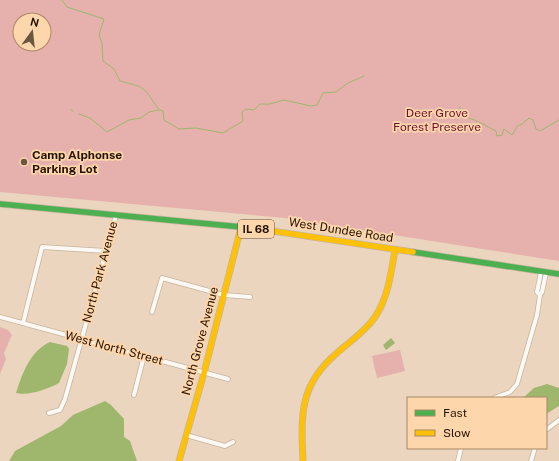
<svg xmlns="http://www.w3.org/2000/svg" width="559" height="461" viewBox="0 0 559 461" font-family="'Public Sans',sans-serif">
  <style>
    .green { fill: #e6b1ad; fill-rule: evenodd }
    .water { fill: #9fb66d }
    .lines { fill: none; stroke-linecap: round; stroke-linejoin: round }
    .stream { stroke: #9fb66d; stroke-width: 1 }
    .street-casing { stroke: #c6b49f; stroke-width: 5.5 }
    .fast-casing { stroke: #c6b49f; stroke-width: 7 }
    .slow-casing { stroke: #c6b49f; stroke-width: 7 }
    .street { stroke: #fcf9f5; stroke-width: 4 }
    .fast { stroke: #4caf50; stroke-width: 5.5 }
    .slow { stroke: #ffc107; stroke-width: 5.5 }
    .poi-dot { fill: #6a5742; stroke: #fed6ab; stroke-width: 1.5 }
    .labels { text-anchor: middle; stroke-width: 3.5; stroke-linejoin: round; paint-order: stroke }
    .shield { fill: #fed6ab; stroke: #664e33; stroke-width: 1 }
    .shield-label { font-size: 11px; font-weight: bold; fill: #251300 }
    .park-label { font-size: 12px; fill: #710f2e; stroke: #fed6ab }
    .poi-label { font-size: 12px; font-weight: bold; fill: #251300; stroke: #fed6ab; text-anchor: start }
    .street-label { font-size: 12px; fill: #251300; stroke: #fed6ab }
  </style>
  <rect width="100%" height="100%" fill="#ebd5be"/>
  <g class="green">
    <path d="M 0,0 L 559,0 L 559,261 L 285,218 L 0,192 ZM 20,20 L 44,20 L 44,44 L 20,44 Z"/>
    <path d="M 0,327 L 8,330 L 12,335 L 4,353 L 6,359 L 0,374 Z"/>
    <path d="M 400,350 L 405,371 L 377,378 L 372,356 Z"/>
  </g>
  <g class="water">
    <path d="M 391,338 L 395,343 L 386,350 L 383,345 Z"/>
    <path d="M 50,342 L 67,346 L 69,349 L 67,364 L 59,383 C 48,389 28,396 16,393 C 22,374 30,351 50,342 Z"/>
    <path d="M 547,384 L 559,388 L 559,406 L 546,414 L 546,398 L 523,398 L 534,388 Z"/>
    <path d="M 105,401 L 111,405 L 124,419 L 124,437 L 130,441 L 137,461 L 9,461 L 15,451 L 61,426 L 73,415 Z"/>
  </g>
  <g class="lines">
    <g class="stream">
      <path d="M 62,0 L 67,7 L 104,19 L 99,35 L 102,43 L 103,61 L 114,69 L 120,81 C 148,88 143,87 159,110 L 163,111 L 164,120 L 179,129 L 196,128 L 223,133 L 243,121 L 242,112 L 246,109 L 254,110 L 260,104 L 270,104 L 284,100 L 311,106 L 317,105 L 323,93 L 336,92 L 348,83 L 364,76"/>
      <path d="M 459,107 L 468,118 C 475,119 488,127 496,131 L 497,136 L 502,135 L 504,129 L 512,135 L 518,125 L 521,125 L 529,118 L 533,120 L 536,129 L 540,131 L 559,120"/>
      <path d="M 71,110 L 73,111"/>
      <path d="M 79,114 L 90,118 L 107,132 L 129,120 L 141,118 L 149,112 L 158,110"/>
    </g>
    <defs>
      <g id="street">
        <path d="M 540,295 L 542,292 L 546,273"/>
        <path d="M 152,312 L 162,278 L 224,295 L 250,297"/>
        <path d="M 0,317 L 228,379"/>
        <path d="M 23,323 L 42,247 L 106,251"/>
        <path d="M 134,395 L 144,356"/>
        <path d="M 494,398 L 510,392 L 517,384 L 537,315 L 540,295 L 537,292 L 541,272"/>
        <path d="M 49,413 L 60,410 L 65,399 L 116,215"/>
        <path d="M 546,430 L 559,420"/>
        <path d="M 186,435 L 225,446 L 233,442"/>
        <path d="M 458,461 L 461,448"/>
        <path d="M 531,461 L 535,448"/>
      </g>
      <g id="fast">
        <path d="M 0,204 L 252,228"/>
        <path d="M 413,252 L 559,274"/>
      </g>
      <g id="slow">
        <path d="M 252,228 L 413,252"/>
        <path d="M 179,461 L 204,373 L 241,227"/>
        <path d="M 303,461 C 301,415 299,385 337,353 C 350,341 365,332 375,317 C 388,298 391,273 395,250"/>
      </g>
    </defs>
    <use href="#street" class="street-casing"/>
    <use href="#fast" class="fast-casing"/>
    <use href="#slow" class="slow-casing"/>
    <use href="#street" class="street"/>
    <use href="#fast" class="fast"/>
    <use href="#slow" class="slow"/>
  </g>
  <circle class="poi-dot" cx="24" cy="162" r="4"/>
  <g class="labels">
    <rect class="shield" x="238" y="220" width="36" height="18" rx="3"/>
    <g class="shield-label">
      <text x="256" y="233">IL 68</text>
    </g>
    <g class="park-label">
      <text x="437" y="117">Deer Grove<tspan x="437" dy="14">Forest Preserve</tspan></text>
    </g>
    <g class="poi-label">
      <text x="32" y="159">Camp Alphonse<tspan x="32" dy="14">Parking Lot</tspan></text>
    </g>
    <g class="street-label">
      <text transform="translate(341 230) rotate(9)" y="4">West Dundee Road</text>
      <text transform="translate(100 272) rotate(-75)" y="4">North Park Avenue</text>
      <text transform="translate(200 341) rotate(-75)" y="4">North Grove Avenue</text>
      <text transform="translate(114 348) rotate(15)" y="4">West North Street</text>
    </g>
  </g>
  <rect x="407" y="397" width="140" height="52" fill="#fed6ab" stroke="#a78867"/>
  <rect x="415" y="410" width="20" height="6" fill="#4caf50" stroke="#a78867"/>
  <text x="443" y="417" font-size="12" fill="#251300">Fast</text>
  <rect x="415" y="430" width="20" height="6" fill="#ffc107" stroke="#a78867"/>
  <text x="443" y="437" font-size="12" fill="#251300">Slow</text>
  <g transform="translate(32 32) rotate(15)"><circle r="19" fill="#fed6ab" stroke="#a78867"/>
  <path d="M0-3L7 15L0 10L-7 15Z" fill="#6a5742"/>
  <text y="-6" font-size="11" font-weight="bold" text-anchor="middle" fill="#251300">N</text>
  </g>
</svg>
